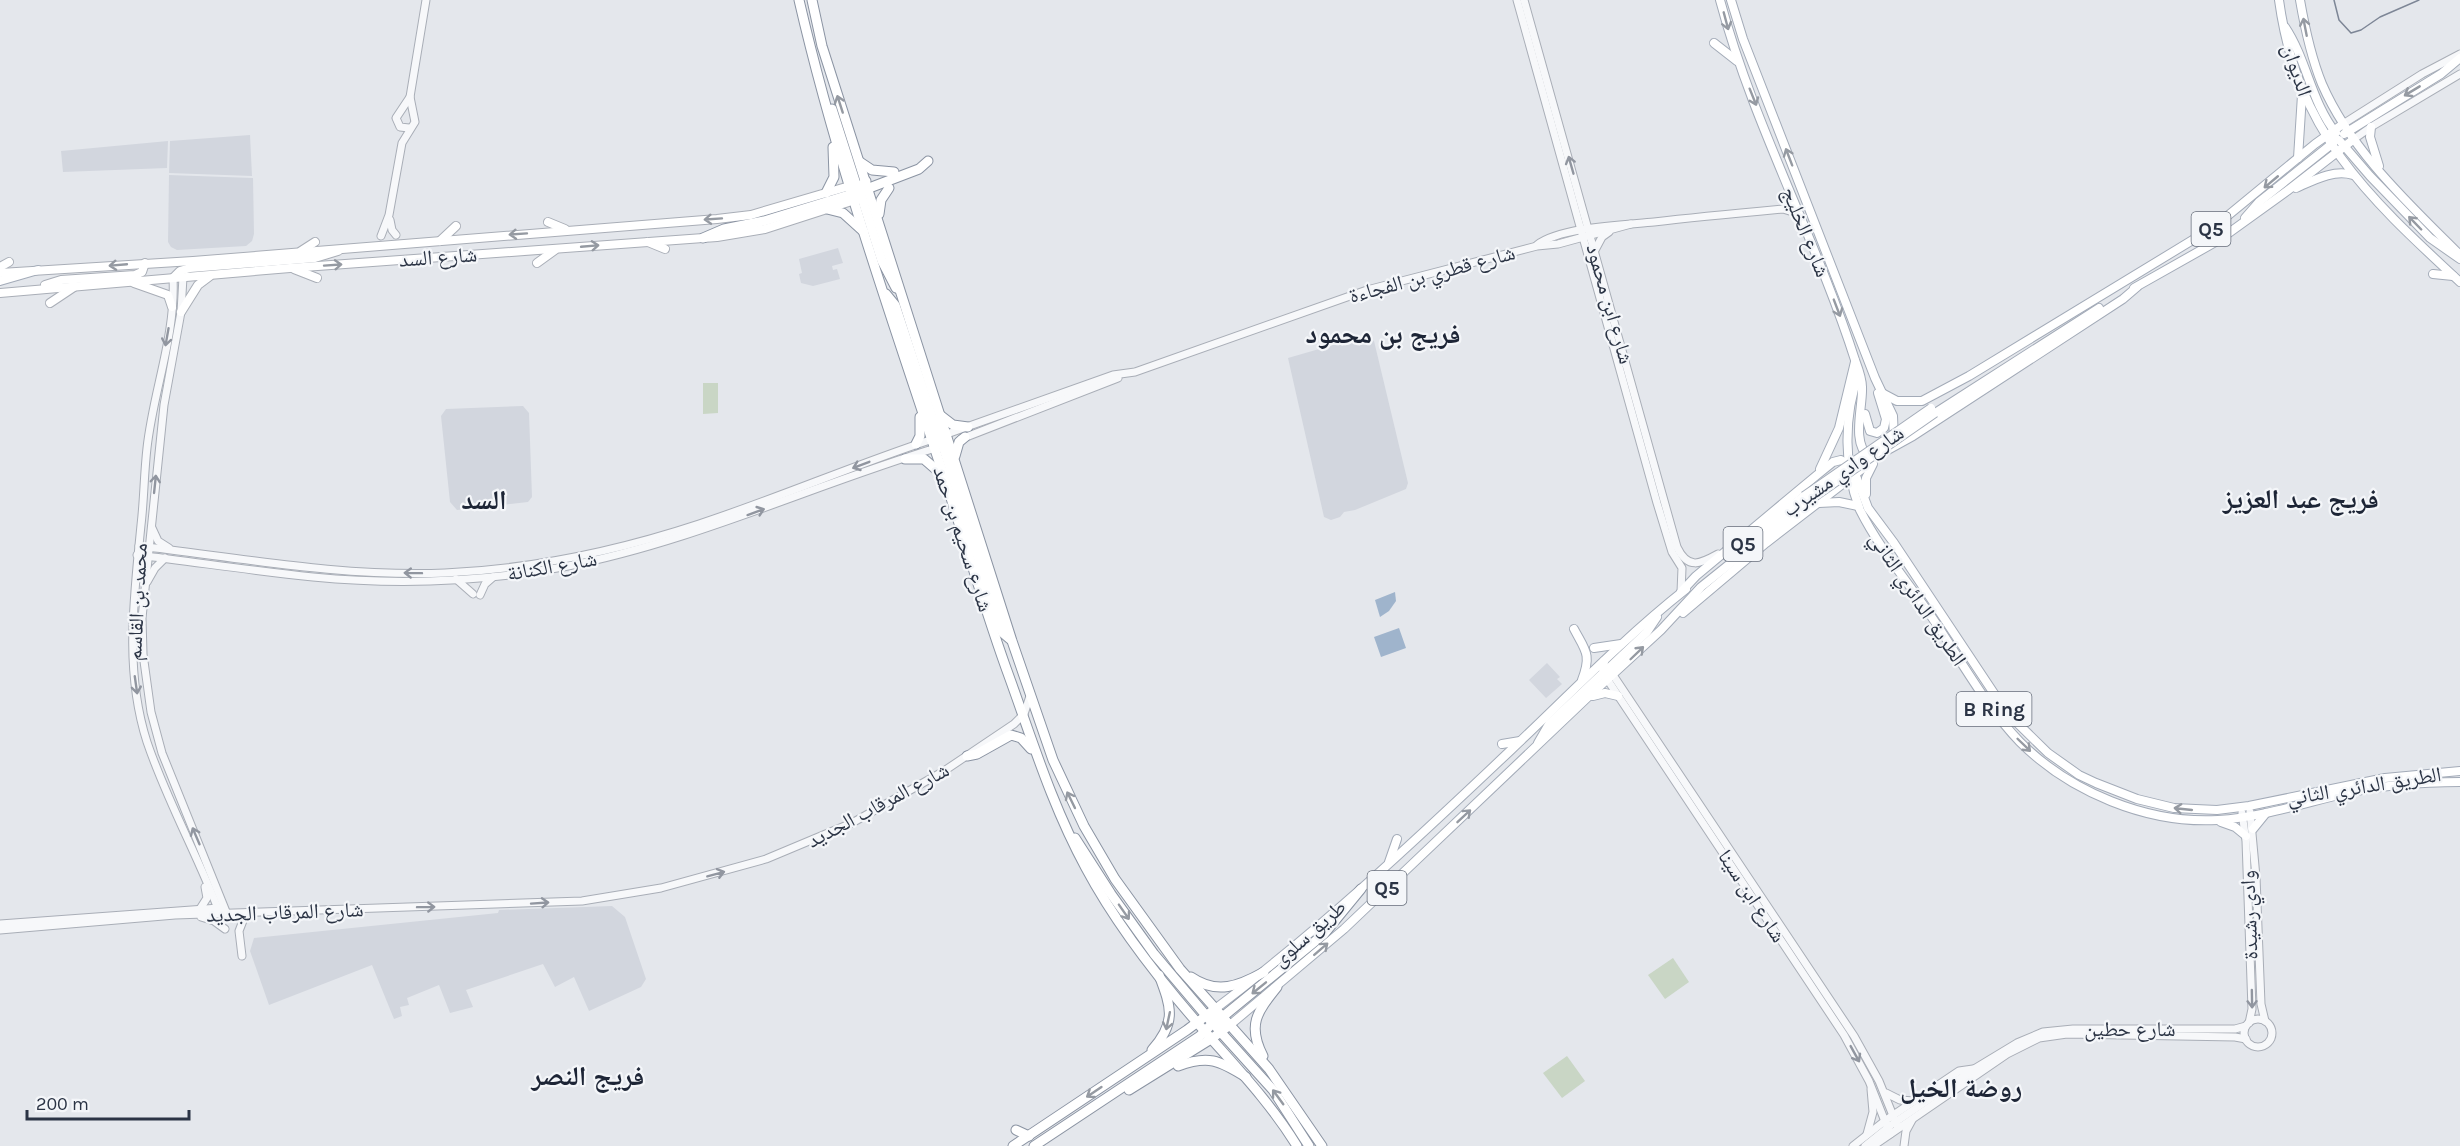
<svg xmlns="http://www.w3.org/2000/svg" width="2460" height="1146" viewBox="0 0 2460 1146" font-family="Karla,'Noto Naskh Arabic',sans-serif">
  <style>
    .built { fill: #d2d6de }
    .green { fill: #c9d6c5 }
    .water { fill: #9fb4cc }
    .lines { fill: none; stroke-linecap: round; stroke-linejoin: round }
    .tertiary-casing { stroke: #a9aeb7; stroke-width: 9 }
    .secondary-casing { stroke: #a9aeb7; stroke-width: 10 }
    .primary-casing { stroke: #a3abb8; stroke-width: 10 }
    .trunk-casing { stroke: #8b94a3; stroke-width: 11 }
    .motorway-casing { stroke: #8b94a3; stroke-width: 11 }
    .tertiary { stroke: #f7f8fa; stroke-width: 7 }
    .secondary { stroke: #fff; stroke-width: 8 }
    .primary { stroke: #fff; stroke-width: 8 }
    .trunk { stroke: #fff; stroke-width: 9 }
    .motorway { stroke: #fff; stroke-width: 9 }
    .tram { stroke: #7d8696; stroke-width: 1.5 }
    .primary-bridge-casing { stroke: #a3abb8; stroke-width: 10; stroke-linecap: butt }
    .primary-bridge { stroke: #fff; stroke-width: 8 }
    .oneway { stroke: #959aa2 }
    .oneway2 { stroke: #9196a0 }
    .labels { text-anchor: middle; stroke-width: 4.5; stroke-linejoin: round; paint-order: stroke }
    .shield { fill: #f4f6f9; stroke: #676e7b; stroke-width: 1.5 }
    .shield-label { font-size: 20px; font-weight: bold; fill: #2b3445 }
    .street-label { font-size: 21px; fill: #2b3445; stroke: #f4f6f9 }
    .district-label { font-size: 27px; font-weight: bold; fill: #1d2536; stroke: #f4f6f9 }
  </style>
  <rect width="100%" height="100%" fill="#e4e7ec"/>
  <g class="built">
    <path d="M 250,135 L 252,176 L 169,173 L 170,141 Z"/>
    <path d="M 168,141 L 167,168 L 63,172 L 61,151 Z"/>
    <path d="M 169,175 L 253,178 L 254,234 L 252,241 L 246,246 L 177,250 L 171,247 L 168,242 Z"/>
    <path d="M 838,248 L 843,263 L 832,266 L 833,270 L 837,269 L 840,279 L 813,286 L 801,283 L 799,274 L 802,273 L 799,259 Z"/>
    <path d="M 1364,336 L 1374,341 L 1408,483 L 1406,489 L 1355,510 L 1344,512 L 1340,517 L 1331,520 L 1324,517 L 1288,358 Z"/>
    <path d="M 523,406 L 529,413 L 532,497 L 528,502 L 457,510 L 450,502 L 441,416 L 446,409 Z"/>
    <path d="M 1547,663 L 1560,677 L 1557,679 L 1562,684 L 1546,698 L 1529,680 Z"/>
    <path d="M 612,906 L 625,917 L 646,979 L 641,987 L 589,1011 L 574,977 L 555,987 L 543,964 L 466,990 L 473,1007 L 450,1013 L 439,985 L 407,998 L 409,1005 L 400,1007 L 402,1016 L 394,1019 L 372,965 L 269,1005 L 250,951 L 254,938 L 498,913 L 499,910 Z"/>
  </g>
  <g class="green">
    <path d="M 703,383 L 718,383 L 718,413 L 703,414 Z"/>
    <path d="M 1673,958 L 1689,982 L 1665,999 L 1648,975 Z"/>
    <path d="M 1567,1056 L 1585,1081 L 1562,1098 L 1543,1073 Z"/>
  </g>
  <g class="water">
    <path d="M 1395,592 L 1396,601 L 1389,611 L 1380,617 L 1375,600 Z"/>
    <path d="M 1399,628 L 1406,648 L 1381,657 L 1374,637 Z"/>
  </g>
  <g class="lines">
    <defs>
      <g id="tertiary">
        <path d="M 1517,0 L 1657,503 L 1672,552 L 1682,568 L 1681,592"/>
        <path d="M 1524,0 L 1677,547 C 1688,570 1700,564 1718,554"/>
        <path d="M 2343,124 L 2422,74 L 2460,54"/>
        <path d="M 409,128 L 400,127 L 396,118 L 410,97"/>
        <path d="M 2354,139 L 2371,127 L 2460,74"/>
        <path d="M 390,220 L 392,230 L 396,235"/>
        <path d="M 381,236 L 389,215 L 402,143 L 415,122 L 410,97 L 426,0"/>
        <path d="M 1537,245 C 1560,227 1624,225 1654,222 C 1697,217 1740,213 1783,209 L 1799,214"/>
        <path d="M 1595,250 L 1602,237 L 1609,232"/>
        <path d="M 183,277 L 181,312 L 164,405 L 142,618 L 143,654 L 151,712 L 162,753 L 227,914"/>
        <path d="M 173,278 C 176,335 153,392 147,448 C 144,474 144,500 141,525 C 134,598 124,670 147,742 C 167,801 198,856 220,914"/>
        <path d="M 944,435 L 1113,375 L 1135,372 L 1367,290 L 1537,246 L 1558,244 L 1631,224"/>
        <path d="M 961,439 L 1118,378"/>
        <path d="M 152,528 L 158,541 L 169,548"/>
        <path d="M 139,546 C 241,558 342,577 445,573 C 531,569 617,551 699,524 C 778,498 854,465 933,439"/>
        <path d="M 137,555 C 196,562 254,571 313,577 C 396,585 481,582 563,567 C 693,542 813,485 939,447"/>
        <path d="M 456,579 L 473,594"/>
        <path d="M 147,582 L 155,568 L 165,558"/>
        <path d="M 480,595 L 485,584 L 493,577"/>
        <path d="M 1611,672 L 1854,1036 L 1879,1081 L 1898,1128"/>
        <path d="M 1605,676 L 1844,1035 L 1869,1081 L 1890,1134"/>
        <path d="M 2250,812 L 2256,877 L 2261,1004 L 2265,1021"/>
        <path d="M 2242,813 L 2246,841 L 2252,1009 L 2249,1023"/>
        <path d="M 200,909 L 207,898 L 205,887"/>
        <path d="M 201,917 L 214,921 L 225,929"/>
        <path d="M 0,924 L 219,908"/>
        <path d="M 0,930 L 175,915 L 582,901 L 661,888 L 766,859 L 852,823 L 944,771 L 1014,724 L 1024,714 L 1030,696"/>
        <path d="M 242,956 L 239,931 L 246,913"/>
        <circle cx="2258" cy="1033" r="14"/>
        <path d="M 1886,1093 L 1900,1100 L 1914,1101"/>
        <path d="M 1894,1123 L 1974,1069 L 2017,1043 L 2043,1032 L 2073,1029 L 2235,1029 L 2246,1026"/>
        <path d="M 1867,1134 L 1873,1112 L 1871,1089"/>
        <path d="M 1853,1146 L 1886,1120 L 1959,1071 L 1973,1069"/>
        <path d="M 1865,1146 L 1891,1125"/>
        <path d="M 1873,1146 L 2007,1054 L 2039,1038 L 2067,1034 L 2235,1037 L 2246,1039"/>
        <path d="M 1904,1146 L 1906,1131 L 1912,1120"/>
      </g>
      <g id="secondary">
        <path d="M 548,222 L 565,229"/>
        <path d="M 440,241 L 456,226"/>
        <path d="M 648,242 L 665,249"/>
        <path d="M 301,251 L 315,242"/>
        <path d="M 537,263 L 555,250"/>
        <path d="M 0,267 L 9,262"/>
        <path d="M 294,269 L 317,278"/>
        <path d="M 0,273 L 193,261 L 717,219 L 751,215 L 853,185"/>
        <path d="M 173,278 L 180,271 L 190,268 L 315,258 L 338,251"/>
        <path d="M 134,283 L 168,295 L 172,307"/>
        <path d="M 45,285 L 61,280 L 135,275 L 142,272 L 145,263"/>
        <path d="M 0,293 L 290,268 L 717,237 L 765,229 L 858,199"/>
        <path d="M 50,303 L 74,287"/>
        <path d="M 181,312 L 198,285 L 210,276"/>
      </g>
      <g id="primary">
        <path d="M 1720,0 C 1753,124 1816,238 1855,360 C 1858,368 1862,378 1862,387 C 1863,407 1851,443 1869,457"/>
        <path d="M 1731,0 L 1743,39 L 1875,378 L 1893,416 L 1894,439"/>
        <path d="M 2279,0 C 2297,132 2367,196 2460,282"/>
        <path d="M 2300,0 C 2305,29 2311,57 2322,84 C 2351,151 2409,204 2460,255"/>
        <path d="M 2285,27 C 2307,60 2311,102 2336,133"/>
        <path d="M 1714,43 L 1737,61"/>
        <path d="M 2371,127 L 2370,137 L 2379,166"/>
        <path d="M 2344,134 L 2441,74 L 2460,58"/>
        <path d="M 2326,136 L 2339,140 L 2370,176 L 2430,238 L 2460,259"/>
        <path d="M 2298,158 L 2302,95"/>
        <path d="M 2296,188 C 2314,180 2334,169 2353,175"/>
        <path d="M 2245,218 L 2259,202 L 2333,143"/>
        <path d="M 2433,274 L 2453,276"/>
        <path d="M 0,281 L 38,270"/>
        <path d="M 2134,288 L 2219,240 L 2287,191 L 2354,139"/>
        <path d="M 1859,374 C 1843,415 1844,470 1860,510 C 1879,548 1907,581 1931,616 C 1959,657 1986,707 2020,742 C 2070,792 2147,824 2218,820 C 2262,817 2304,803 2347,793 C 2384,785 2422,782 2460,782"/>
        <path d="M 1882,393 L 1897,401 L 1922,401 L 1969,376 L 2214,227 L 2315,144 L 2343,124"/>
        <path d="M 1935,413 L 2099,308"/>
        <path d="M 1865,414 L 1870,431 L 1877,433 L 1884,428 L 1886,419 L 1878,393"/>
        <path d="M 1884,452 L 1913,436 L 2123,299 L 2137,287"/>
        <path d="M 1820,469 L 1839,428 L 1855,362"/>
        <path d="M 1866,494 L 1866,478 L 1873,464"/>
        <path d="M 1819,503 L 1839,502 L 1858,506"/>
        <path d="M 1729,555 L 1804,496"/>
        <path d="M 1681,592 L 1696,576 L 1817,475 L 1833,462 L 1841,460 L 1853,468 L 1868,508 L 1894,543 L 2007,713 L 2048,753 L 2079,775 L 2096,783 L 2137,799 L 2174,808 L 2217,810 L 2249,806 L 2385,778 L 2460,771"/>
        <path d="M 1683,613 L 1766,543 L 1871,462"/>
        <path d="M 1574,629 C 1585,650 1592,654 1582,680"/>
        <path d="M 1594,648 L 1621,644"/>
        <path d="M 1607,674 L 1609,668 L 1647,632 L 1657,617"/>
        <path d="M 1593,696 L 1605,693 L 1618,696"/>
        <path d="M 1538,743 L 1549,724 L 1603,673 L 1604,661"/>
        <path d="M 1502,744 L 1520,741"/>
        <path d="M 2221,822 L 2235,827 L 2246,836"/>
        <path d="M 2253,829 L 2266,813"/>
        <path d="M 1389,862 L 1397,839"/>
        <path d="M 1215,1009 C 1320,930 1417,839 1512,749 C 1569,695 1624,638 1686,589"/>
        <path d="M 1230,1025 L 1344,929 L 1587,698 L 1661,630 L 1701,587 L 1802,506"/>
      </g>
      <g id="trunk">
        <path d="M 799,0 C 838,169 897,333 951,498 C 969,555 986,612 1006,668 C 1031,736 1051,804 1086,868 C 1117,926 1158,978 1201,1027 C 1235,1066 1270,1102 1297,1146"/>
        <path d="M 812,0 L 822,46 L 1012,641 L 1053,760 L 1084,826 L 1115,879 L 1180,969 L 1269,1069 L 1322,1146"/>
        <path d="M 832,109 L 856,184 L 863,191"/>
        <path d="M 860,162 L 872,170 L 894,172"/>
        <path d="M 851,187 L 862,198 L 882,261 L 896,288"/>
        <path d="M 864,190 L 919,169 L 928,161"/>
        <path d="M 826,193 L 834,177 L 833,147"/>
        <path d="M 827,209 L 843,213 L 864,232"/>
        <path d="M 879,214 L 881,200 L 889,188"/>
        <path d="M 703,238 L 724,229 L 764,221 L 852,194 L 866,181"/>
        <path d="M 886,294 L 895,305 L 937,432 L 943,441"/>
        <path d="M 940,415 L 953,425 L 968,427"/>
        <path d="M 931,439 L 937,439 L 942,443 L 998,621 L 1003,633 L 1010,639"/>
        <path d="M 916,444 L 920,436 L 920,417"/>
        <path d="M 955,456 L 959,442 L 965,437"/>
        <path d="M 905,459 L 924,459 L 939,472"/>
        <path d="M 967,756 L 977,754 L 1011,735 L 1021,738 L 1031,749"/>
        <path d="M 1075,838 L 1111,894 L 1154,954 L 1214,1025 L 1222,1027 L 1229,1025"/>
        <path d="M 1191,977 C 1217,995 1239,986 1264,972"/>
        <path d="M 1220,1019 L 1324,934 L 1361,889"/>
        <path d="M 1217,1028 L 1273,1090 L 1309,1146"/>
        <path d="M 1263,1056 C 1247,1025 1257,1012 1277,987"/>
      </g>
      <g id="motorway">
        <path d="M 1152,1050 C 1177,1022 1171,1007 1159,975"/>
        <path d="M 1178,1066 C 1208,1055 1219,1060 1246,1077"/>
        <path d="M 1129,1090 L 1211,1039 L 1230,1025"/>
        <path d="M 1016,1130 L 1029,1136"/>
        <path d="M 1013,1146 L 1187,1030 L 1215,1009"/>
        <path d="M 1034,1146 L 1200,1036 L 1215,1021 L 1215,1009"/>
      </g>
    </defs>
    <use href="#tertiary" class="tertiary-casing"/>
    <use href="#secondary" class="secondary-casing"/>
    <use href="#primary" class="primary-casing"/>
    <use href="#trunk" class="trunk-casing"/>
    <use href="#motorway" class="motorway-casing"/>
    <use href="#tertiary" class="tertiary"/>
    <use href="#secondary" class="secondary"/>
    <use href="#primary" class="primary"/>
    <use href="#trunk" class="trunk"/>
    <use href="#motorway" class="motorway"/>
    <path class="tram" d="M 2334,0 L 2339,20 L 2351,33 L 2361,30 L 2380,17 L 2419,0"/>
    <defs>
      <g id="primary-bridge">
        <path d="M 1804,496 L 1931,408"/>
        <path d="M 1807,502 L 1935,413"/>
      </g>
    </defs>
    <use href="#primary-bridge" class="primary-bridge-casing"/>
    <use href="#primary-bridge" class="primary-bridge"/>
  </g>
  <defs><path id="oneway-shaft" d="M-6 0H5M1.5-3L5.5 0L1.5 3" fill="none" stroke-width="1.6" stroke-linecap="round" stroke-linejoin="round" transform="scale(1.5)"/></defs>
  <g class="oneway">
    <use href="#oneway-shaft" transform="translate(1726 21) rotate(75)"/>
    <use href="#oneway-shaft" transform="translate(2305 27) rotate(-101)"/>
    <use href="#oneway-shaft" transform="translate(2412 91) rotate(149)"/>
    <use href="#oneway-shaft" transform="translate(1753 97) rotate(68)"/>
    <use href="#oneway-shaft" transform="translate(840 104) rotate(-108)"/>
    <use href="#oneway-shaft" transform="translate(1789 157) rotate(-111)"/>
    <use href="#oneway-shaft" transform="translate(2271 182) rotate(140)"/>
    <use href="#oneway-shaft" transform="translate(713 219) rotate(176)"/>
    <use href="#oneway-shaft" transform="translate(2415 223) rotate(-134)"/>
    <use href="#oneway-shaft" transform="translate(518 234) rotate(176)"/>
    <use href="#oneway-shaft" transform="translate(590 246) rotate(-5)"/>
    <use href="#oneway-shaft" transform="translate(118 265) rotate(175)"/>
    <use href="#oneway-shaft" transform="translate(333 265) rotate(-4)"/>
    <use href="#oneway-shaft" transform="translate(1837 308) rotate(69)"/>
    <use href="#oneway-shaft" transform="translate(1637 653) rotate(-44)"/>
    <use href="#oneway-shaft" transform="translate(2024 745) rotate(44)"/>
    <use href="#oneway-shaft" transform="translate(1071 800) rotate(-116)"/>
    <use href="#oneway-shaft" transform="translate(2183 809) rotate(-174)"/>
    <use href="#oneway-shaft" transform="translate(1464 816) rotate(-43)"/>
    <use href="#oneway-shaft" transform="translate(1124 912) rotate(55)"/>
    <use href="#oneway-shaft" transform="translate(1321 949) rotate(-41)"/>
    <use href="#oneway-shaft" transform="translate(1259 988) rotate(141)"/>
    <use href="#oneway-shaft" transform="translate(1168 1021) rotate(102)"/>
    <use href="#oneway-shaft" transform="translate(1094 1092) rotate(146)"/>
    <use href="#oneway-shaft" transform="translate(1278 1097) rotate(-126)"/>
  </g>
  <g class="oneway2">
    <use href="#oneway-shaft" transform="translate(1571 165) rotate(-106)"/>
    <use href="#oneway-shaft" transform="translate(167 337) rotate(100)"/>
    <use href="#oneway-shaft" transform="translate(861 465) rotate(159)"/>
    <use href="#oneway-shaft" transform="translate(155 484) rotate(-84)"/>
    <use href="#oneway-shaft" transform="translate(756 512) rotate(-20)"/>
    <use href="#oneway-shaft" transform="translate(413 573) rotate(-179)"/>
    <use href="#oneway-shaft" transform="translate(136 685) rotate(82)"/>
    <use href="#oneway-shaft" transform="translate(196 836) rotate(-113)"/>
    <use href="#oneway-shaft" transform="translate(716 874) rotate(-15)"/>
    <use href="#oneway-shaft" transform="translate(540 903) rotate(-4)"/>
    <use href="#oneway-shaft" transform="translate(426 907) rotate(-1)"/>
    <use href="#oneway-shaft" transform="translate(2252 999) rotate(89)"/>
    <use href="#oneway-shaft" transform="translate(1855 1054) rotate(61)"/>
  </g>
  <g class="labels">
    <g class="shield">
      <rect x="2191.5" y="212" width="39" height="34" rx="4.5"/>
      <rect x="1723.5" y="527" width="39" height="34" rx="4.5"/>
      <rect x="1956.5" y="692" width="75" height="34" rx="4.5"/>
      <rect x="1367.5" y="871" width="39" height="34" rx="4.5"/>
    </g>
    <g class="shield-label">
      <text x="2211" y="236">Q5</text>
      <text x="1743" y="551">Q5</text>
      <text x="1994" y="716">B Ring</text>
      <text x="1387" y="895">Q5</text>
    </g>
    <g class="street-label">
      <text transform="translate(2297 70) rotate(71)" y="7">الديوان</text>
      <text transform="translate(1806 232) rotate(68)" y="7">شارع الخليج</text>
      <text transform="translate(438 257) rotate(-4)" y="7">شارع السد</text>
      <text transform="translate(1432 274) rotate(-15)" y="7">شارع قطري بن الفجاءة</text>
      <text transform="translate(1610 304) rotate(74)" y="7">شارع ابن محمود</text>
      <text transform="translate(1843 471) rotate(-35)" y="7">شارع وادي مشيرب</text>
      <text transform="translate(963 539) rotate(72)" y="7">شارع سحيم بن حمد</text>
      <text transform="translate(552 566) rotate(-10)" y="7">شارع الكنانة</text>
      <text transform="translate(1918 599) rotate(56)" y="7">الطريق الدائري الثاني</text>
      <text transform="translate(137 602) rotate(-87)" y="7">محمد بن القاسم</text>
      <text transform="translate(2364 786) rotate(-9)" y="7">الطريق الدائري الثاني</text>
      <text transform="translate(878 805) rotate(-28)" y="7">شارع المرقاب الجديد</text>
      <text transform="translate(1752 896) rotate(57)" y="7">شارع ابن سينا</text>
      <text transform="translate(285 912) rotate(-2)" y="7">شارع المرقاب الجديد</text>
      <text transform="translate(2249 915) rotate(-92)" y="7">وادي رشيدة</text>
      <text transform="translate(1309 933) rotate(-41)" y="7">طريق سلوى</text>
      <text x="2130" y="1036">شارع حطين</text>
    </g>
    <g class="district-label">
      <text x="1383" y="343">فريج بن محمود</text>
      <text x="2301" y="508">فريج عبد العزيز</text>
      <text x="484" y="509">السد</text>
      <text x="588" y="1085">فريج النصر</text>
      <text x="1961" y="1097">روضة الخيل</text>
    </g>
  </g>
  <path d="M27 1110v9h162v-9" fill="none" stroke="#2b3445" stroke-width="3"/>
  <text x="36" y="1110" font-size="18" fill="#2b3445" stroke="#f4f6f9" stroke-width="4.5" paint-order="stroke">200 m</text>
</svg>
